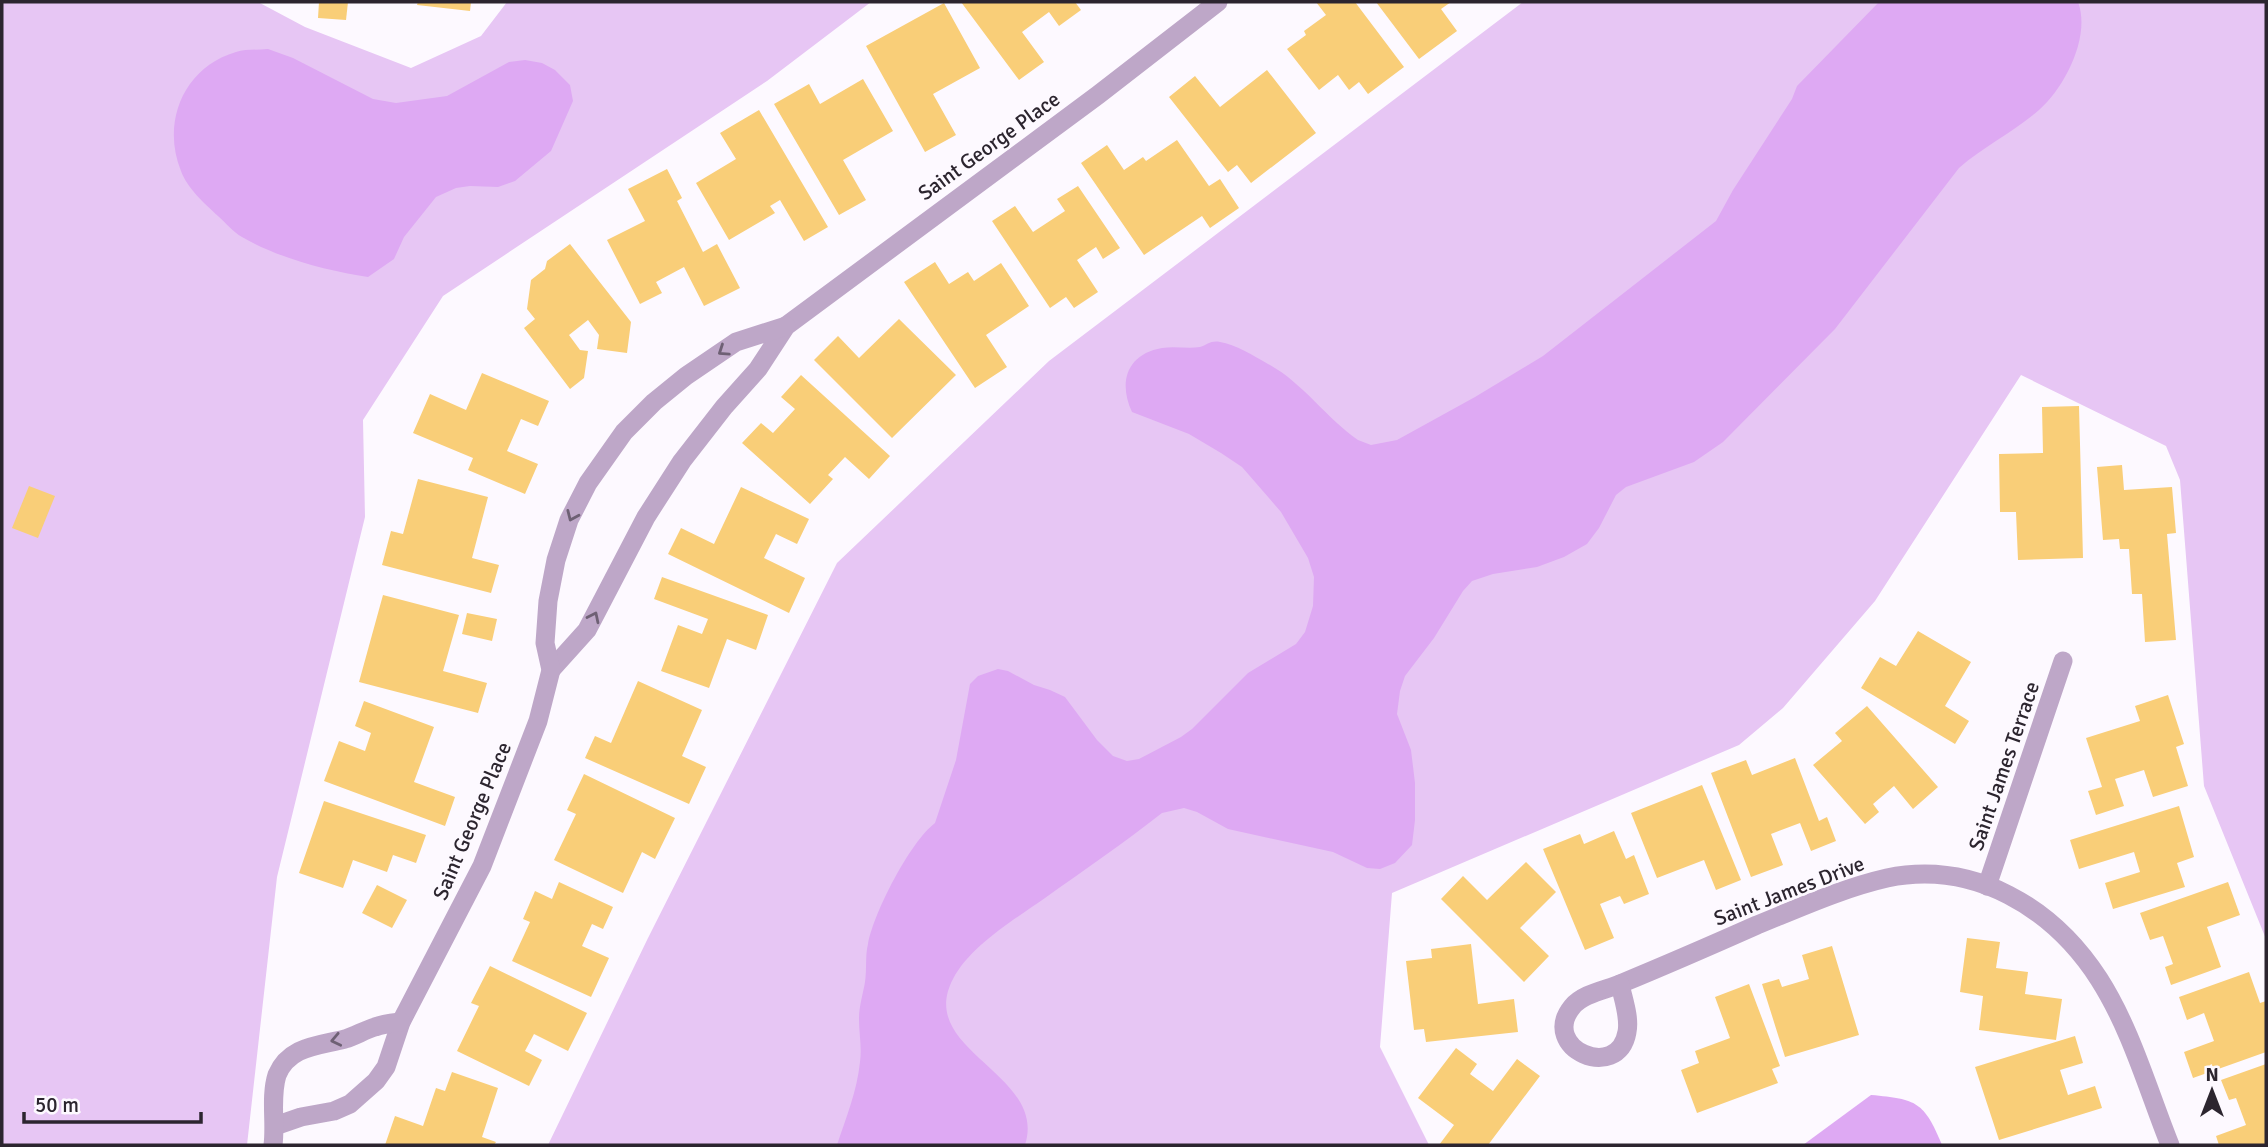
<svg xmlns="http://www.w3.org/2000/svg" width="2268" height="1147" viewBox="0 0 2268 1147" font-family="Signika,sans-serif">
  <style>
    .green { fill: #e7c6f4 }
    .water { fill: #dea9f3 }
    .building { fill: #f9ce78 }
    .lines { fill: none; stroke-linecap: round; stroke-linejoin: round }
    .minor { stroke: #bea7c8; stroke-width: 19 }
    .oneway { stroke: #6e6074 }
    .labels { text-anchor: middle; stroke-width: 5; stroke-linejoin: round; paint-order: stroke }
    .street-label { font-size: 21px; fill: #2c252f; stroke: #fdf9ff }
  </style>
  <rect width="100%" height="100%" fill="#fdf9ff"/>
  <g class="green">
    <path d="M 2,2 L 258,2 L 305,27 L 411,68 L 481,36 L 507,2 L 871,2 L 767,81 L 443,296 L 363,420 L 365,517 L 277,877 L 247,1145 L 2,1145 Z"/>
    <path d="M 1523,2 L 2266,2 L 2266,939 L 2204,786 L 2180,480 L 2166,446 L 2021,375 L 1875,601 L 1783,708 L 1739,745 L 1392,893 L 1380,1047 L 1429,1145 L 548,1145 L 648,938 L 837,563 L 1049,361 Z"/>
  </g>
  <g class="water">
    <path d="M 1879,2 L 2078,2 C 2091,36 2065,87 2039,110 C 2014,132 1984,146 1959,168 L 1835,329 L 1723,442 L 1694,462 L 1626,487 L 1616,495 L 1599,528 L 1587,544 L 1564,557 L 1537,567 L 1493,574 L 1472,581 L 1463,591 L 1434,638 L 1405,676 L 1400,691 L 1397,714 L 1411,750 L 1415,783 L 1415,820 L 1412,845 L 1395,863 L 1380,869 L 1367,868 L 1333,852 L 1228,829 L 1197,812 L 1184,808 L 1162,813 C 1124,843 1084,870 1045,898 C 1015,919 970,946 953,979 C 915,1051 1048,1073 1025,1145 L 837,1145 C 846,1118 857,1091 860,1062 C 862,1048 859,1033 859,1019 C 859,1006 863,994 865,982 C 867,969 865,956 868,944 C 874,912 910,842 935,823 L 956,760 L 970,684 L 978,676 L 998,669 L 1008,671 L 1034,685 L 1050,690 L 1065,697 L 1097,740 L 1113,756 L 1127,761 L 1139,759 L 1181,737 L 1192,729 L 1248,673 L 1296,644 L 1305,632 L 1313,606 L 1314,577 L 1308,558 L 1281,512 L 1242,467 L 1221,453 L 1189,434 L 1132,412 C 1118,382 1127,354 1162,348 C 1175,346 1188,349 1200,347 C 1207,345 1211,340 1220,342 C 1235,344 1254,356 1268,364 C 1302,382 1326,418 1358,440 L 1371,445 L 1397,440 L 1475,397 L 1543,356 L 1716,221 L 1733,190 L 1792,99 L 1797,86 Z"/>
    <path d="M 268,49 L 293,58 L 373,99 L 396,103 L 447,96 L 509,62 L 525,60 L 542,63 L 555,70 L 570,85 L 573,101 L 551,151 L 515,181 L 498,187 L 470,186 L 456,188 L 436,197 L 404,237 L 394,259 L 368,277 C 328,271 278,258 242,237 C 233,232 226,223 218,216 C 205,204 187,188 181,171 C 161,122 184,67 236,52 C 245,49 257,50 268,49 Z"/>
    <path d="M 1871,1095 C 1917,1099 1924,1102 1942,1145 L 1803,1145 Z"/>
  </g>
  <g class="building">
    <path d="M 319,2 L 348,2 L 346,20 L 318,18 Z"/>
    <path d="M 418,2 L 471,2 L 470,11 L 417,5 Z"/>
    <path d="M 961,2 L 1075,2 L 1081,10 L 1059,26 L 1049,12 L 1022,32 L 1044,62 L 1019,80 Z"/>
    <path d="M 1316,2 L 1355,2 L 1404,67 L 1368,94 L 1359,82 L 1349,90 L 1338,75 L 1319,90 L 1287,49 L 1306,35 L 1304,31 L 1326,15 Z"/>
    <path d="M 1376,2 L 1451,2 L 1441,9 L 1457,31 L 1419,59 Z"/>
    <path d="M 944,3 L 980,68 L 933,94 L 956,135 L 925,152 L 866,46 Z"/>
    <path d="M 1267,70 L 1316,133 L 1251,183 L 1237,165 L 1228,172 L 1169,97 L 1195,76 L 1220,107 Z"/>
    <path d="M 863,79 L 893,131 L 843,160 L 866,200 L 839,215 L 774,104 L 809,84 L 820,104 Z"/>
    <path d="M 759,110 L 828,227 L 804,241 L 780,200 L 770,206 L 775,213 L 729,240 L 696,183 L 736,159 L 720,133 Z"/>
    <path d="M 1177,140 L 1209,186 L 1220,179 L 1239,208 L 1210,228 L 1202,216 L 1144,255 L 1081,163 L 1107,145 L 1124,170 L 1143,157 L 1146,161 Z"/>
    <path d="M 667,169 L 682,198 L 677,201 L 703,252 L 717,244 L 740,288 L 704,306 L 684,267 L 656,282 L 662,293 L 640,304 L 607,240 L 645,221 L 628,189 Z"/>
    <path d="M 1078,186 L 1120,248 L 1103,259 L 1096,247 L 1077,260 L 1098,292 L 1074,308 L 1066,297 L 1050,308 L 992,221 L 1015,206 L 1033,232 L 1065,211 L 1057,199 Z"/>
    <path d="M 570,244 L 631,322 L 627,353 L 597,349 L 599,335 L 588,320 L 569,335 L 580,350 L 588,351 L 584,378 L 570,389 L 524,328 L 535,319 L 527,309 L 531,280 L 545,269 L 547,261 Z"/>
    <path d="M 935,262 L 949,284 L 968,272 L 974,281 L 1001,263 L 1029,306 L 986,335 L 1007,367 L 975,388 L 904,282 Z"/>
    <path d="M 899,319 L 956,375 L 892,438 L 814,360 L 838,336 L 859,358 Z"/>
    <path d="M 482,373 L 549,401 L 538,426 L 521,419 L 507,451 L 538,464 L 525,494 L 468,470 L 473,458 L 413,433 L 430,394 L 466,410 Z"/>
    <path d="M 801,375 L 890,456 L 869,479 L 845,457 L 828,475 L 833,479 L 810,504 L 742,443 L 761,423 L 773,433 L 795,409 L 781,397 Z"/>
    <path d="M 2079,406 L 2083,558 L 2018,560 L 2016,512 L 2000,512 L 1999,454 L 2043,453 L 2042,407 Z"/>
    <path d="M 2122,465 L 2124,490 L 2172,487 L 2176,533 L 2167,534 L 2176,640 L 2145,642 L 2142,594 L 2132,594 L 2129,549 L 2120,549 L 2119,539 L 2103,540 L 2097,467 Z"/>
    <path d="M 418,479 L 488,497 L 472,558 L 499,565 L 491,593 L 382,565 L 391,531 L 403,534 Z"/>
    <path d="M 29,486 L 55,496 L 38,538 L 12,528 Z"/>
    <path d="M 741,487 L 809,519 L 797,544 L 776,534 L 764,558 L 805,578 L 789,613 L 668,554 L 681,528 L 714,544 Z"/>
    <path d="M 662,577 L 768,615 L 756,650 L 727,639 L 709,688 L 661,671 L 678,625 L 702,634 L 708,619 L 654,599 Z"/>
    <path d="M 383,595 L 459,615 L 443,671 L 487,683 L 478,713 L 359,682 Z"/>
    <path d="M 467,613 L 497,619 L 492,641 L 462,634 Z"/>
    <path d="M 1918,631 L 1971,662 L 1945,706 L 1969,721 L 1955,744 L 1861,688 L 1880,657 L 1896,666 Z"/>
    <path d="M 638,681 L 702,710 L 682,756 L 706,767 L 689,804 L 585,758 L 595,736 L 611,743 Z"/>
    <path d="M 2168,695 L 2184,744 L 2176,747 L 2188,786 L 2153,797 L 2144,770 L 2115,779 L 2124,806 L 2096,815 L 2088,791 L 2102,787 L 2086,738 L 2140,721 L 2135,706 Z"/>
    <path d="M 364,701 L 434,727 L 414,782 L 455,797 L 445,826 L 324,781 L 339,741 L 365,751 L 371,733 L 355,726 Z"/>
    <path d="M 1867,706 L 1938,787 L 1913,809 L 1894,786 L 1873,804 L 1879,812 L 1865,824 L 1813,765 L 1842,741 L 1835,733 Z"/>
    <path d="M 1795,758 L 1819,821 L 1827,817 L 1836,841 L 1811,851 L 1800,823 L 1771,834 L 1783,865 L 1751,877 L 1711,773 L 1746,760 L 1752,775 Z"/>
    <path d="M 584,774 L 675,818 L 655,859 L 642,852 L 623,893 L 554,860 L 576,814 L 567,810 Z"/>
    <path d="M 1702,785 L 1741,880 L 1716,890 L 1704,860 L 1657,878 L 1631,813 Z"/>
    <path d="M 324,801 L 426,835 L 416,863 L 393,855 L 387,872 L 353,860 L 343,888 L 299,873 Z"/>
    <path d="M 2179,806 L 2194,857 L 2177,863 L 2185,887 L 2113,909 L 2105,883 L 2140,872 L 2134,852 L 2079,869 L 2070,840 Z"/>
    <path d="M 1614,831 L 1626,859 L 1634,855 L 1649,894 L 1624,904 L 1620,896 L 1600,904 L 1614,938 L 1585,950 L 1543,849 L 1580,834 L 1584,844 Z"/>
    <path d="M 1526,862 L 1556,892 L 1520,928 L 1549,956 L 1524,982 L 1441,899 L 1463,876 L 1487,900 Z"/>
    <path d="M 559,882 L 613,907 L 603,929 L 592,924 L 582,946 L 609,958 L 591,997 L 512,961 L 530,922 L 523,919 L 535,891 L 552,899 Z"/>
    <path d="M 2228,882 L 2240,915 L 2207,927 L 2221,967 L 2171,985 L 2165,967 L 2173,964 L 2163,936 L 2150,940 L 2140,913 Z"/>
    <path d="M 377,885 L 407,900 L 392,928 L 362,913 Z"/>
    <path d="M 1967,938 L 2000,942 L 1996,968 L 2028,972 L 2025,994 L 2062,999 L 2056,1040 L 1979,1030 L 1983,996 L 1960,992 Z"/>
    <path d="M 1471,944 L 1478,1004 L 1514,999 L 1518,1032 L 1426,1042 L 1424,1029 L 1414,1030 L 1406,961 L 1432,958 L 1431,949 Z"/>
    <path d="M 1832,946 L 1859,1035 L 1785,1057 L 1762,984 L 1779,979 L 1782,987 L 1809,979 L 1802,955 Z"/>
    <path d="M 490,966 L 587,1013 L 568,1051 L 534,1034 L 525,1051 L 542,1060 L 529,1086 L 457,1051 L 479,1006 L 471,1003 Z"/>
    <path d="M 2249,972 L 2260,1003 L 2266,1001 L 2266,1052 L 2193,1078 L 2184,1052 L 2214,1041 L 2204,1013 L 2187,1020 L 2179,997 Z"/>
    <path d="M 1749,984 L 1780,1066 L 1772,1069 L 1778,1083 L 1697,1113 L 1681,1070 L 1699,1063 L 1695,1051 L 1730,1038 L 1715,997 Z"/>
    <path d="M 2075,1036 L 2083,1063 L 2060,1070 L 2068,1095 L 2095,1086 L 2102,1108 L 1999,1140 L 1975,1067 Z"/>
    <path d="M 1456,1048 L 1477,1064 L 1470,1074 L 1493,1091 L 1517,1059 L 1540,1076 L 1488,1145 L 1439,1145 L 1454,1125 L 1418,1098 Z"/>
    <path d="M 2266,1064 L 2266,1145 L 2219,1145 L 2216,1136 L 2246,1125 L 2236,1098 L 2229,1100 L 2221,1080 Z"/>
    <path d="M 452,1072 L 498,1088 L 482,1137 L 496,1142 L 494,1145 L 385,1145 L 395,1116 L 423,1126 L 436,1088 L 445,1091 Z"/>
  </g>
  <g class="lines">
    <g class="minor">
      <path d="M 551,670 L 587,630 L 646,517 L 682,461 L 724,407 L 758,369 L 786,326 L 1098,95 L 1218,2"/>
      <path d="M 1987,886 L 2063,661"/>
      <path d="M 1620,984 C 1666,965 1712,945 1757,925 C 1799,908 1843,888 1887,878 C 1975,860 2053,908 2099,979 C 2131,1029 2148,1090 2170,1145"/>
      <path d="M 1620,984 C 1623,999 1630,1017 1627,1032 C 1618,1083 1539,1048 1572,1007 C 1582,994 1605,990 1620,984 Z"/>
      <path d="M 275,1126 L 301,1117 L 334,1111 L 350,1104 L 376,1081 L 386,1067 L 401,1022 L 482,866 L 538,721 L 551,670 L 545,643 L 548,601 L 556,560 L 569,520 L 588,483 L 624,432 L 654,402 L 686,376 L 736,342 L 786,326"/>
      <path d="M 273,1145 C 276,1123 270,1097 277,1075 C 289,1046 318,1046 345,1039 C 355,1036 365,1030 375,1027 C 383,1024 393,1023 401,1022"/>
    </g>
  </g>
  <defs><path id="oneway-chevron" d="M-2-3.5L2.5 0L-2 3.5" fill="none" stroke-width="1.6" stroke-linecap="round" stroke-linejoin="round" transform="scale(1.75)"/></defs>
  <g class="oneway">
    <use href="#oneway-chevron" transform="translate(723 351) rotate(146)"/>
    <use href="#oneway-chevron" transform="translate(572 516) rotate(114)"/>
    <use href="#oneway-chevron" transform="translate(594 617) rotate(-64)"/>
    <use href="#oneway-chevron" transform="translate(336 1040) rotate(168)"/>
  </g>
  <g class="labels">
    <g class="street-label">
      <text transform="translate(989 146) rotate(-36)" y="7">Saint George Place</text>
      <text transform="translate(2004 766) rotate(-71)" y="7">Saint James Terrace</text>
      <text transform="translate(472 821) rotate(-67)" y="7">Saint George Place</text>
      <text transform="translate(1789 891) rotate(-21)" y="7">Saint James Drive</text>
    </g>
  </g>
  <rect width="2268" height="1147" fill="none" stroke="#2c252f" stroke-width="7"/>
  <g transform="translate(2212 1091)" stroke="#fdf9ff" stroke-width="5" paint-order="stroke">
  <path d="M0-5L12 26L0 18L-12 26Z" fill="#2c252f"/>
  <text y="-10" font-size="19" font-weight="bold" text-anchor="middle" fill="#2c252f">N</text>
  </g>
  <path d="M24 1112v10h177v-10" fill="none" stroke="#2c252f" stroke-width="3.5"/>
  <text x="35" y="1112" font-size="21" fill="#2c252f" stroke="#fdf9ff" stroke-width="5" paint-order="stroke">50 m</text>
</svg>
